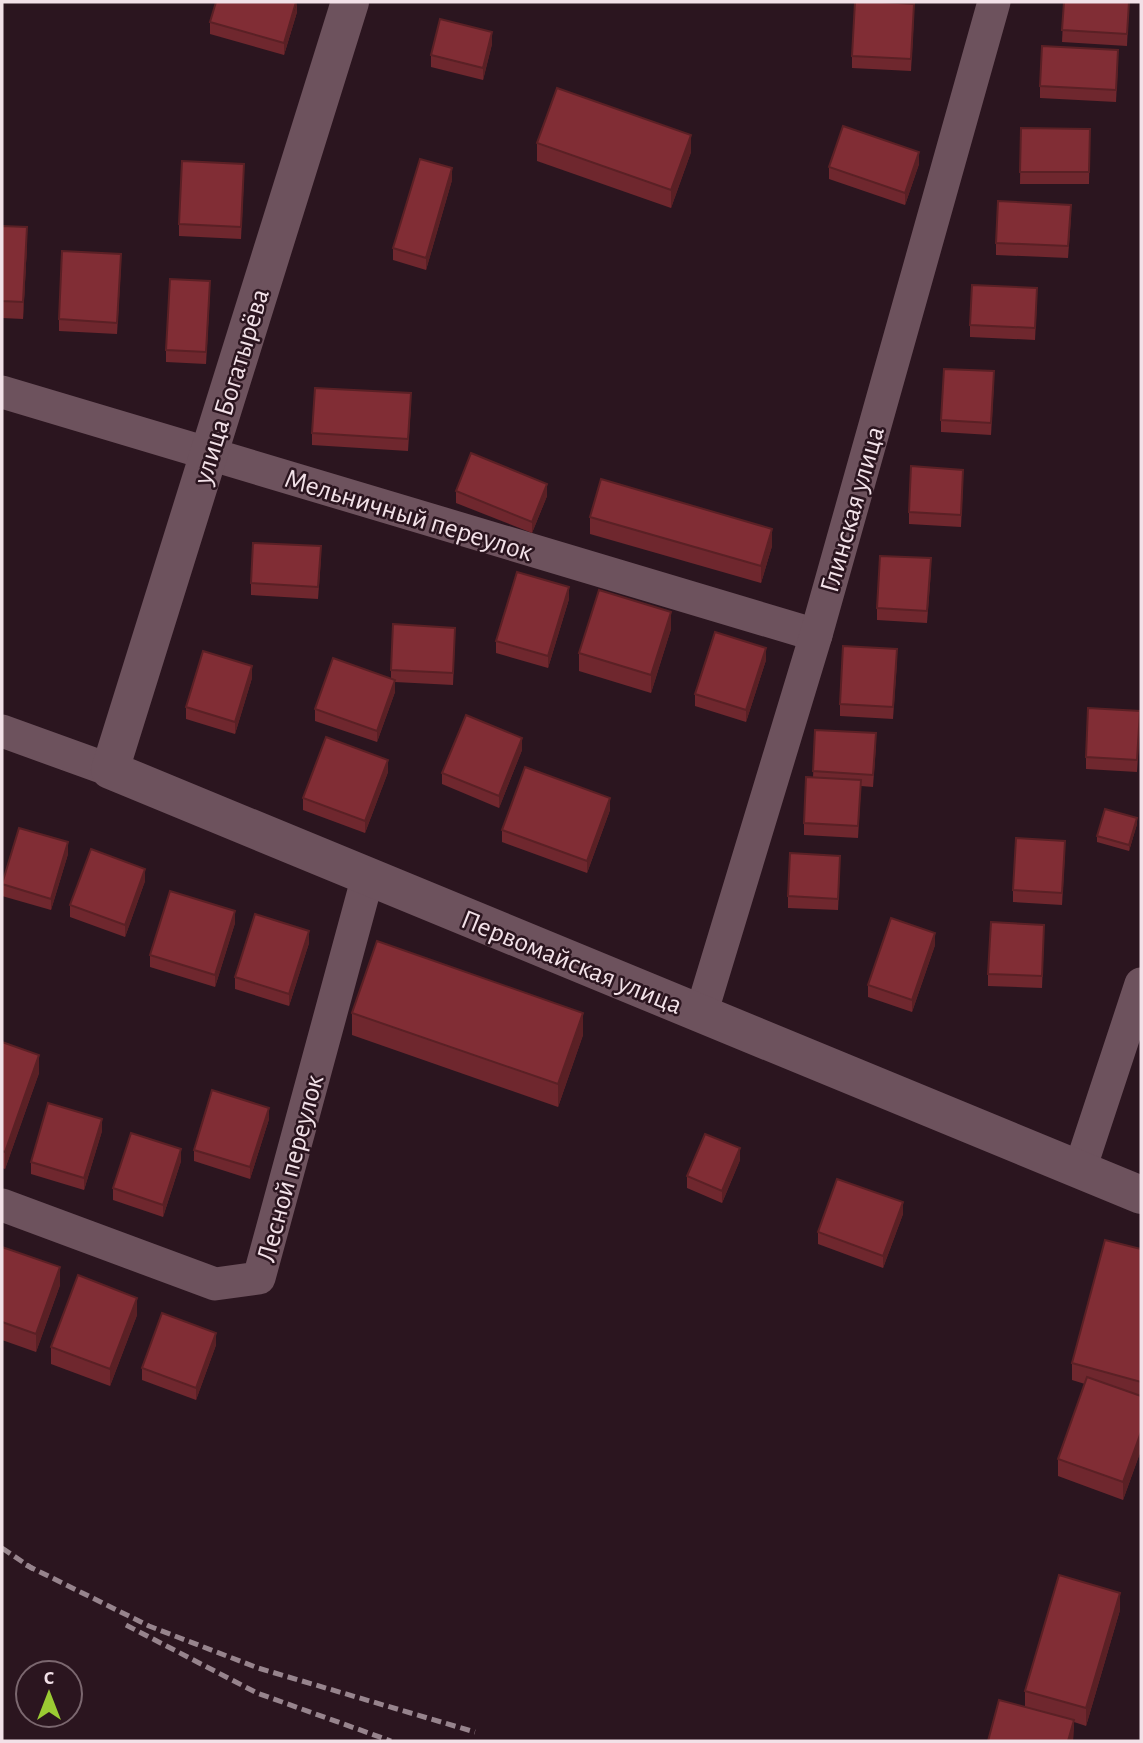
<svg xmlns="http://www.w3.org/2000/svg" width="1143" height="1743" viewBox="0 0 1143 1743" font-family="'Alegreya Sans',sans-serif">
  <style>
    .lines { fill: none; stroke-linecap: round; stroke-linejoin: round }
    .minor { stroke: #6d525d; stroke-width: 33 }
    .tertiary { stroke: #6d525d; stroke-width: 38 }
    .rail { stroke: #97848d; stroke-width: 5; stroke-dasharray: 10 5; stroke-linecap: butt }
    .wall { fill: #6f272e }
    .shaded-wall { fill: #5a2025 }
    .building { fill: #812d35; stroke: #5a2025; stroke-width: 2 }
    .labels { text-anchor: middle; stroke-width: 5; stroke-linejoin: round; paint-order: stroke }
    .street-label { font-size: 28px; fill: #f2e1e8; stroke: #2b151f }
  </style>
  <rect width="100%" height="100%" fill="#2b151f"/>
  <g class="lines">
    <g class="minor">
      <path d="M 2,392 L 816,635"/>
      <path d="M 2,731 L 110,770"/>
      <path d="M 701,1014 L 816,635 L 994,2"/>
      <path d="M 1080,1169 L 1141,984"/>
      <path d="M 2,1205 L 215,1284 L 259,1278 L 368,876"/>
    </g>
    <path class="tertiary" d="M 350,2 L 110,770 L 1141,1195"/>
    <g class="rail">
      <path d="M 2,1548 L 33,1569"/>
      <path d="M 26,1565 L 149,1626 L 258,1668 L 475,1732"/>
      <path d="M 126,1625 L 257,1693 L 391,1741"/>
    </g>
  </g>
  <g class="wall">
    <path d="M 1064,2 L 1129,2 L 1127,46 L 1062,42 Z"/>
    <path d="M 297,12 L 284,55 L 210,34 L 210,22 Z"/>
    <path d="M 914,16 L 911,71 L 852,68 L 852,56 Z"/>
    <path d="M 492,44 L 483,80 L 431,67 L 431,55 Z"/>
    <path d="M 1118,62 L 1116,102 L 1040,98 L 1040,86 Z"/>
    <path d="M 1021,128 L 1090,129 L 1089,184 L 1020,184 Z"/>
    <path d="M 537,143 L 691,152 L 671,208 L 537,161 Z"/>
    <path d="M 919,164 L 905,205 L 829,179 L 829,167 Z"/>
    <path d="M 244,176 L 241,239 L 179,236 L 179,224 Z"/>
    <path d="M 452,180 L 426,270 L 393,260 L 393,248 Z"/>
    <path d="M 1071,217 L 1068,258 L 996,255 L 996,243 Z"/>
    <path d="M 2,226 L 27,245 L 23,319 L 2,318 Z"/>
    <path d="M 121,266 L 117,334 L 59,331 L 59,319 Z"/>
    <path d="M 210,293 L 206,364 L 166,362 L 166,350 Z"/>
    <path d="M 1037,300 L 1035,340 L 970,337 L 970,325 Z"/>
    <path d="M 994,383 L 991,435 L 941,432 L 941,420 Z"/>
    <path d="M 411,405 L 408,451 L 312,445 L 312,433 Z"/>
    <path d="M 963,482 L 961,527 L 909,524 L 909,512 Z"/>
    <path d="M 456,491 L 547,496 L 532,533 L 456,503 Z"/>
    <path d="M 590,517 L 772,546 L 761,583 L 590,534 Z"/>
    <path d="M 321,558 L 318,599 L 251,595 L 251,583 Z"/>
    <path d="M 931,570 L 927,623 L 877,620 L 877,608 Z"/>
    <path d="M 569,599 L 548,668 L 496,653 L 496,641 Z"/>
    <path d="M 671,629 L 651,693 L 579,671 L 579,653 Z"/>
    <path d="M 455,640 L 453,685 L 395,682 L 395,692 L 377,742 L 315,721 L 315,709 L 391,678 L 391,670 Z"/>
    <path d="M 766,660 L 746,722 L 695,706 L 695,694 Z"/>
    <path d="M 897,661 L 893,719 L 840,716 L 840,704 Z"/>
    <path d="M 252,678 L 235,734 L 186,719 L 186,707 Z"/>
    <path d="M 1140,723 L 1137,772 L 1086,769 L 1086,757 Z"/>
    <path d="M 815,730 L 876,745 L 873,787 L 861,786 L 858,838 L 804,835 L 804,823 L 813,778 Z"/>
    <path d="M 522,750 L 499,808 L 442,784 L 442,773 Z"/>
    <path d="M 388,772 L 365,833 L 303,810 L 303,798 Z"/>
    <path d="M 610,810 L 587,873 L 502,842 L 502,830 Z"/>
    <path d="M 1137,824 L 1129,851 L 1097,842 L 1097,836 Z"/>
    <path d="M 1065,853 L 1062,905 L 1013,902 L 1013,890 Z"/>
    <path d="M 68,854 L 51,910 L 2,896 L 2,883 Z"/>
    <path d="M 840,868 L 838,910 L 788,908 L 788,896 Z"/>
    <path d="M 145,881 L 125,937 L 70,917 L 70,905 Z"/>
    <path d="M 235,923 L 215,987 L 150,967 L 150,955 Z"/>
    <path d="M 1044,937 L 1042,988 L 988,986 L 988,974 Z"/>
    <path d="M 309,943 L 289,1006 L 235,989 L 235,977 Z"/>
    <path d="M 935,945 L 912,1012 L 868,997 L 868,985 Z"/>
    <path d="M 352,1013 L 583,1035 L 558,1107 L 352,1035 Z"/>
    <path d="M 2,1042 L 39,1073 L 5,1169 L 2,1168 Z"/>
    <path d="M 269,1119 L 250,1179 L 194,1161 L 194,1150 Z"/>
    <path d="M 102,1131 L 84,1190 L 31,1174 L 31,1162 Z"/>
    <path d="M 740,1160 L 722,1203 L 687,1188 L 687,1176 Z"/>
    <path d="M 181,1161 L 163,1217 L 113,1200 L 113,1188 Z"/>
    <path d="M 903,1214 L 883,1268 L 818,1244 L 818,1232 Z"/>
    <path d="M 2,1247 L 60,1285 L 36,1352 L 2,1340 Z"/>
    <path d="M 1141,1249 L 1141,1450 L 1123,1500 L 1058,1476 L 1058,1459 L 1085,1384 L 1072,1380 L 1072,1363 Z"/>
    <path d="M 137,1315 L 110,1386 L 51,1364 L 51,1347 Z"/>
    <path d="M 216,1345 L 196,1400 L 142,1380 L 142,1368 Z"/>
    <path d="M 1120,1610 L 1086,1726 L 1074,1722 L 1073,1741 L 988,1741 L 1025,1707 L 1025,1691 Z"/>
  </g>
  <g class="shaded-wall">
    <path d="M 297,2 L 297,12 L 284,55 L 284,43 Z"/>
    <path d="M 492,32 L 492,44 L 483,80 L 483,68 Z"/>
    <path d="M 691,135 L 691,152 L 671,208 L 671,190 Z"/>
    <path d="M 919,152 L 919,164 L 905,205 L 905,193 Z"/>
    <path d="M 452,168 L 452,180 L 426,270 L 426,258 Z"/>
    <path d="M 27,227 L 27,245 L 23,319 L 23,302 Z"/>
    <path d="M 547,484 L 547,496 L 532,533 L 532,522 Z"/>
    <path d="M 772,529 L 772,546 L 761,583 L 761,566 Z"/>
    <path d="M 569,587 L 569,599 L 548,668 L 548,656 Z"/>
    <path d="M 671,612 L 671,629 L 651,693 L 651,675 Z"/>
    <path d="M 766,648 L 766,660 L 746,722 L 746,710 Z"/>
    <path d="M 252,666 L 252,678 L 235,734 L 235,722 Z"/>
    <path d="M 395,680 L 395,692 L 377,742 L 377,731 Z"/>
    <path d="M 522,738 L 522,750 L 499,808 L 499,796 Z"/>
    <path d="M 388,760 L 388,772 L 365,833 L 365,821 Z"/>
    <path d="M 610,798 L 610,810 L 587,873 L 587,861 Z"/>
    <path d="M 1137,818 L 1137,824 L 1129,851 L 1129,845 Z"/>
    <path d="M 68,842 L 68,854 L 51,910 L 51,899 Z"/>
    <path d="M 145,869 L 145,881 L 125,937 L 125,925 Z"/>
    <path d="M 235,911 L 235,923 L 215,987 L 215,975 Z"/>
    <path d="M 309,931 L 309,943 L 289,1006 L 289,994 Z"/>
    <path d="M 935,933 L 935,945 L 912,1012 L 912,1000 Z"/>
    <path d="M 583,1013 L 583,1035 L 558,1107 L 558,1084 Z"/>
    <path d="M 39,1055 L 39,1073 L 5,1169 L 5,1152 Z"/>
    <path d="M 269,1108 L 269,1119 L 250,1179 L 250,1167 Z"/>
    <path d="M 102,1119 L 102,1131 L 84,1190 L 84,1178 Z"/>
    <path d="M 740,1148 L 740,1160 L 722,1203 L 722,1191 Z"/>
    <path d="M 181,1149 L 181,1161 L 163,1217 L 163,1205 Z"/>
    <path d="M 903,1202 L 903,1214 L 883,1268 L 883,1256 Z"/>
    <path d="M 60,1267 L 60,1285 L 36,1352 L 36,1334 Z"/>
    <path d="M 137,1298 L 137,1315 L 110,1386 L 110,1369 Z"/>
    <path d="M 216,1333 L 216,1345 L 196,1400 L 196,1388 Z"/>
    <path d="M 1141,1432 L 1141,1450 L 1123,1500 L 1123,1482 Z"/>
    <path d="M 1120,1593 L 1120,1610 L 1086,1726 L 1086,1708 Z"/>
    <path d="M 1074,1720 L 1073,1741 L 1068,1741 Z"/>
  </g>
  <g class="building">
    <path d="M 216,2 L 296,2 L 284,43 L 210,22 Z"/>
    <path d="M 855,2 L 882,2 L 914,4 L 911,59 L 852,56 Z"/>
    <path d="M 1064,2 L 1129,2 L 1127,34 L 1062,30 Z"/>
    <path d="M 440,19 L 492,32 L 483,68 L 431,55 Z"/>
    <path d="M 1042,46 L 1118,50 L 1116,90 L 1040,86 Z"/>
    <path d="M 557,88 L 691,135 L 671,190 L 537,143 Z"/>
    <path d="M 843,126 L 919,152 L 905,193 L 829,167 Z"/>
    <path d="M 1021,128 L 1090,129 L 1089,172 L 1020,172 Z"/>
    <path d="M 420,159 L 452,168 L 426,258 L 393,248 Z"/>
    <path d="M 182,161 L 244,164 L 241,227 L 179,224 Z"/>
    <path d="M 998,201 L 1071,205 L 1068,246 L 996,243 Z"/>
    <path d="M 2,226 L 27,227 L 23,302 L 2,301 Z"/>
    <path d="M 62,251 L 121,254 L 117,323 L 59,319 Z"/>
    <path d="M 170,279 L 210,281 L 206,352 L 166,350 Z"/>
    <path d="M 972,285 L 1037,288 L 1035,328 L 970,325 Z"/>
    <path d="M 944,369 L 994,371 L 991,423 L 941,420 Z"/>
    <path d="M 315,388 L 411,393 L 408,439 L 312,433 Z"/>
    <path d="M 471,453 L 547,484 L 532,522 L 456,491 Z"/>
    <path d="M 911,466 L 963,470 L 961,515 L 909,512 Z"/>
    <path d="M 601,479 L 772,529 L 761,566 L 590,517 Z"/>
    <path d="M 253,543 L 321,546 L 318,587 L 251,583 Z"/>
    <path d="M 880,556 L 931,558 L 927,611 L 877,608 Z"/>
    <path d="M 517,572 L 569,587 L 548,656 L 496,641 Z"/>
    <path d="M 599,590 L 671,612 L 651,675 L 579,653 Z"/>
    <path d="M 393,624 L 455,628 L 453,673 L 391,670 Z"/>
    <path d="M 715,632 L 766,648 L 746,710 L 695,694 Z"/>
    <path d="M 843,646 L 897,649 L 893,707 L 840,704 Z"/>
    <path d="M 203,651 L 252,666 L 235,722 L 186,707 Z"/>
    <path d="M 333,658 L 395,680 L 377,731 L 315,709 Z"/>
    <path d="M 1088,708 L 1140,711 L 1137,760 L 1086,757 Z"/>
    <path d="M 466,715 L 522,738 L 499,796 L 442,773 Z"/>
    <path d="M 815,730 L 876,733 L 873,775 L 813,771 Z"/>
    <path d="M 326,737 L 388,760 L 365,821 L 303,798 Z"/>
    <path d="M 525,767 L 610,798 L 587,861 L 502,830 Z"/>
    <path d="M 806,777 L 861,780 L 858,826 L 804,823 Z"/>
    <path d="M 1105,809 L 1137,818 L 1129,845 L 1097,836 Z"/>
    <path d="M 19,828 L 68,842 L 51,899 L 2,884 Z"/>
    <path d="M 1016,838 L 1065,841 L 1062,893 L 1013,890 Z"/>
    <path d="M 91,849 L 145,869 L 125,925 L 70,905 Z"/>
    <path d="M 790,853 L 840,856 L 838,899 L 788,896 Z"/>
    <path d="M 170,891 L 235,911 L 215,975 L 150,955 Z"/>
    <path d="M 255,914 L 309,931 L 289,994 L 235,977 Z"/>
    <path d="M 891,918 L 935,933 L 912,1000 L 868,985 Z"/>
    <path d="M 991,922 L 1044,925 L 1042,976 L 988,974 Z"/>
    <path d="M 377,941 L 583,1013 L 558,1084 L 352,1013 Z"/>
    <path d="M 2,1042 L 39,1055 L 5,1152 L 2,1151 Z"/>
    <path d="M 212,1090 L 269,1108 L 250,1167 L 194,1150 Z"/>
    <path d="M 48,1103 L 102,1119 L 84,1178 L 31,1162 Z"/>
    <path d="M 131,1133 L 181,1149 L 163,1205 L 113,1188 Z"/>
    <path d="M 705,1134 L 740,1148 L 722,1191 L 687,1176 Z"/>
    <path d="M 837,1179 L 903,1202 L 883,1256 L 818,1232 Z"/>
    <path d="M 1105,1240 L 1141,1249 L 1141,1382 L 1072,1363 Z"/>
    <path d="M 2,1247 L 60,1267 L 36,1334 L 2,1322 Z"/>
    <path d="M 78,1275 L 137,1298 L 110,1369 L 51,1347 Z"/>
    <path d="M 162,1313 L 216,1333 L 196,1388 L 142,1368 Z"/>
    <path d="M 1087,1377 L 1141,1396 L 1141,1432 L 1123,1482 L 1058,1459 Z"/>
    <path d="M 1059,1575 L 1120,1593 L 1086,1708 L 1025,1691 Z"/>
    <path d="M 999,1700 L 1074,1720 L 1068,1741 L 988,1741 Z"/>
  </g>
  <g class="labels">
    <g class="street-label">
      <text transform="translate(230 386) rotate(-73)" y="10">улица Богатырёва</text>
      <text transform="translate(851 509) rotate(-74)" y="10">Глинская улица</text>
      <text transform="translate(409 514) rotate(17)" y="10">Мельничный переулок</text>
      <text transform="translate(572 961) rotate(22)" y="10">Первомайская улица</text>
      <text transform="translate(289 1168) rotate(-75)" y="10">Лесной переулок</text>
    </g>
  </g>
  <rect width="1143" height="1743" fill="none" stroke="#f2e1e8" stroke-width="7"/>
  <g transform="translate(49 1694)"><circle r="33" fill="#2b151f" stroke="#7b676f" stroke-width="2"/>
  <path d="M0-5L12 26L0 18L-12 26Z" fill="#9bcb33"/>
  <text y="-10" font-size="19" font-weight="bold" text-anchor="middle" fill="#f2e1e8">С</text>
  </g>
</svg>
